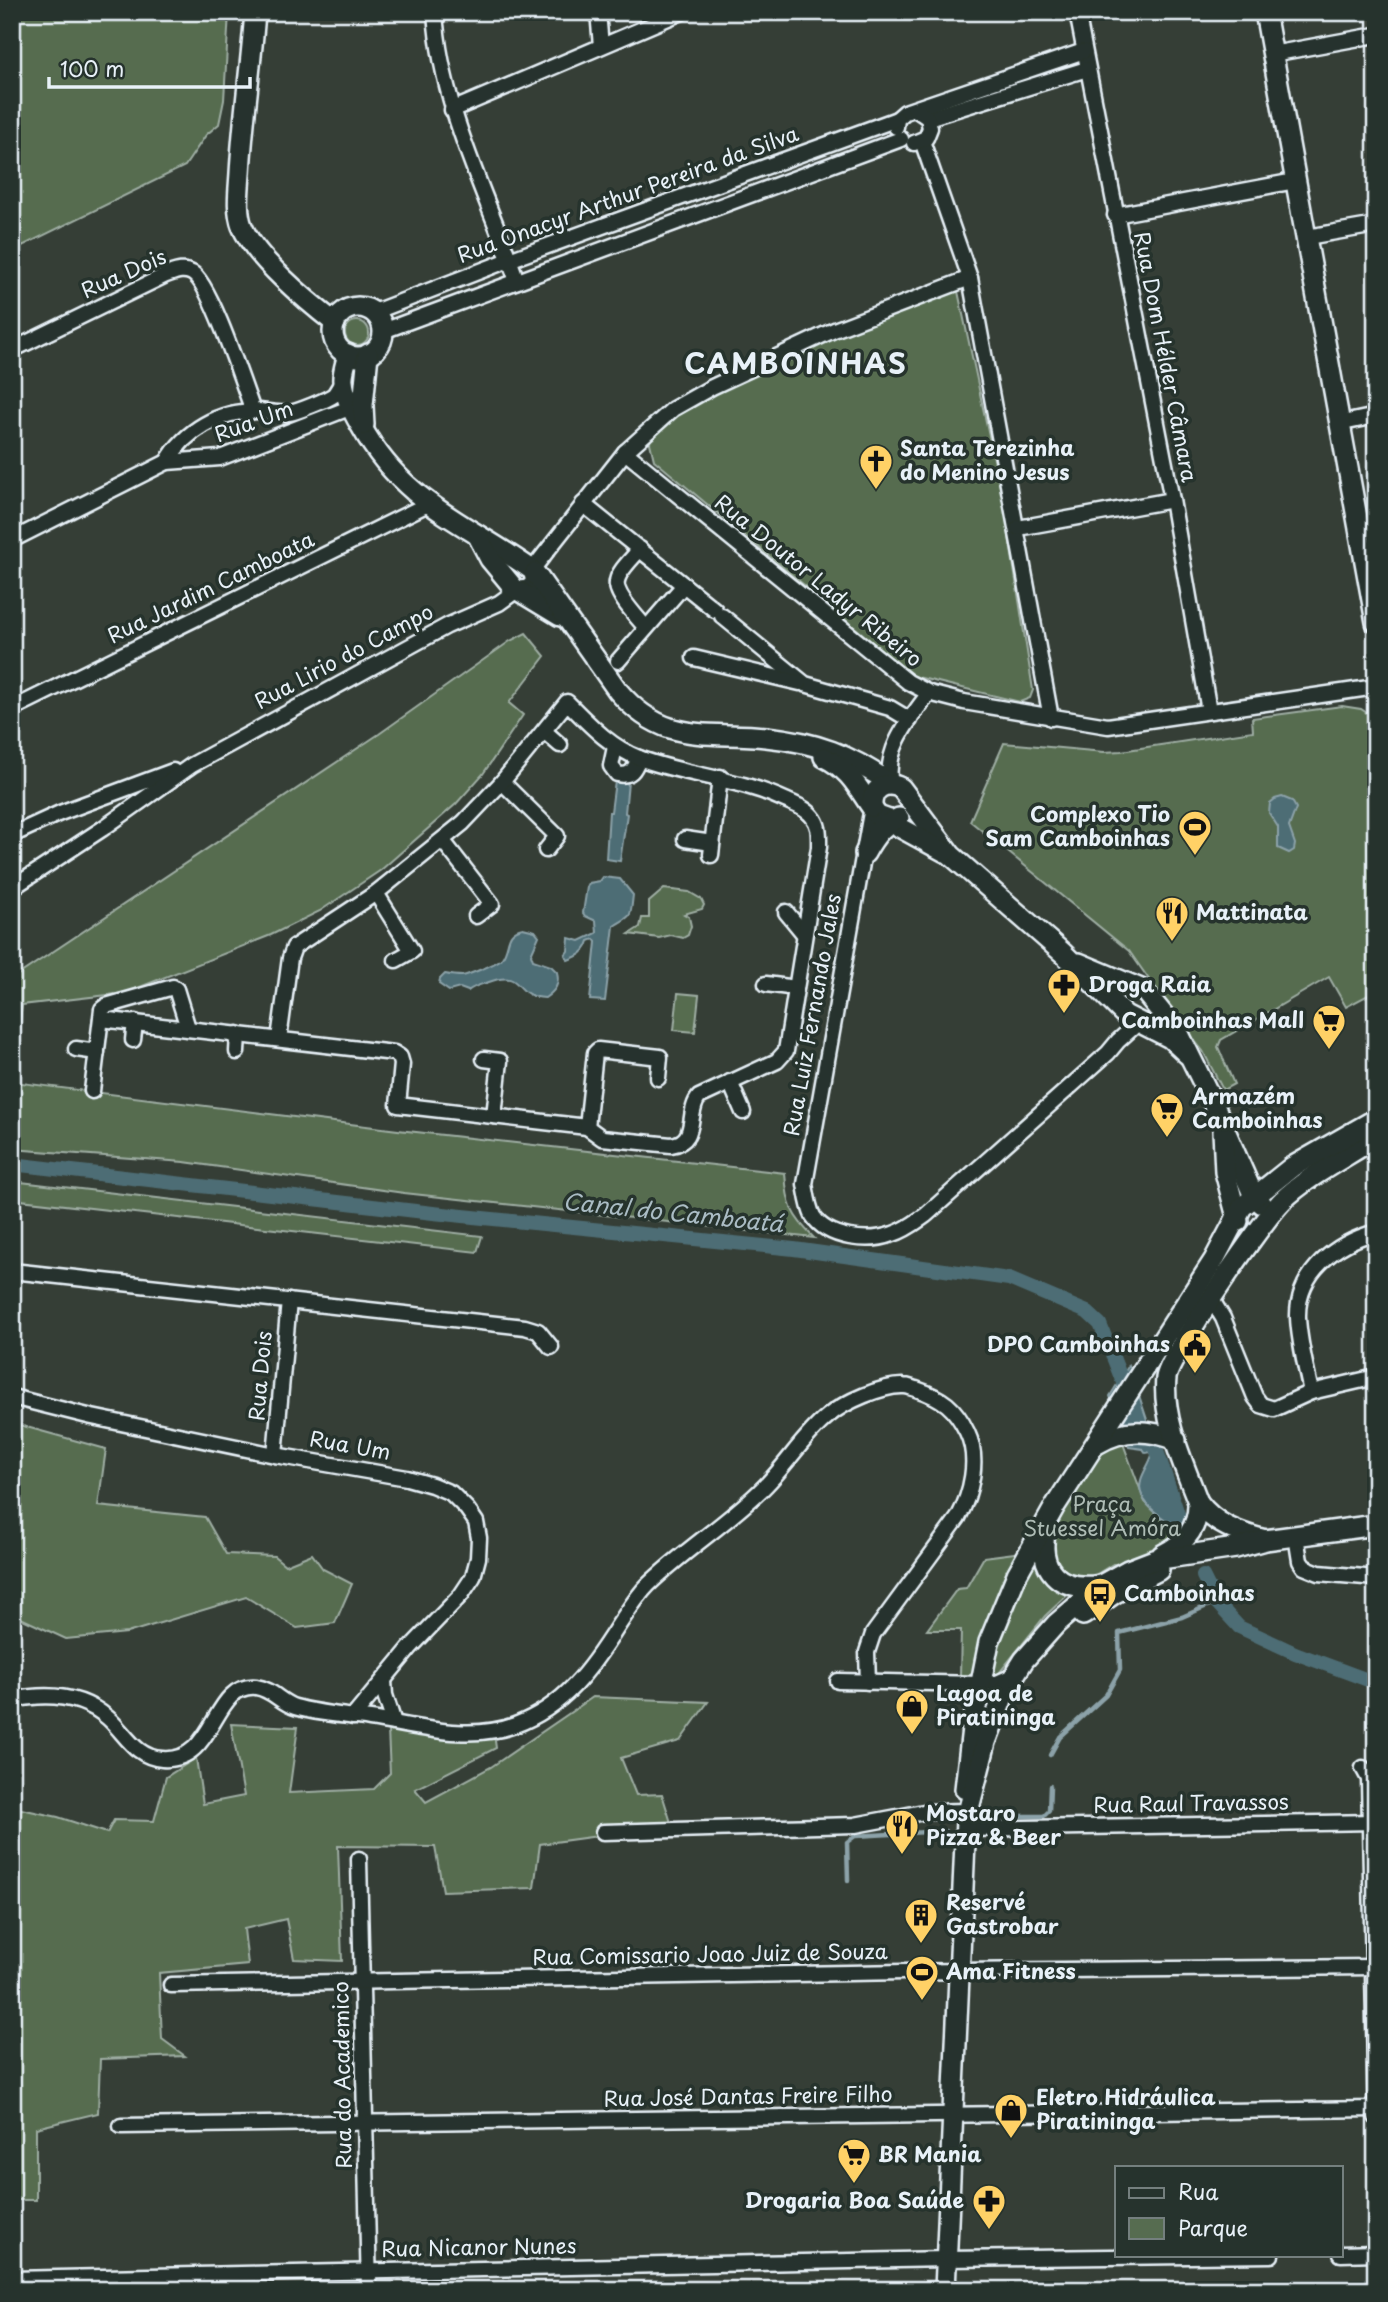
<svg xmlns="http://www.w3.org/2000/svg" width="1388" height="2302" viewBox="0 0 1388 2302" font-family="'Playpen Sans',sans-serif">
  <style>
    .green { fill: #566c50; stroke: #9faea4; stroke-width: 2 }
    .water { fill: #4e6d75; stroke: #8ca2a9; stroke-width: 2 }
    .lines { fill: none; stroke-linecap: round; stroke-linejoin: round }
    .stream { stroke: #8ca2a9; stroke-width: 4.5 }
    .canal { stroke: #4e6d75; stroke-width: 14 }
    .street-casing { stroke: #e8f1f8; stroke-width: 19 }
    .secondary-casing { stroke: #e8f1f8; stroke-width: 24 }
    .street { stroke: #26332d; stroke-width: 14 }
    .secondary { stroke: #26332d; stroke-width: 19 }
    .labels { text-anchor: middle; stroke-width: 7; stroke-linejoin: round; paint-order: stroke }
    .street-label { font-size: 21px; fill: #e8f1f8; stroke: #26332d }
    .poi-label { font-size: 21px; font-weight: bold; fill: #e8f1f8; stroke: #26332d; text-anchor: start }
    .park-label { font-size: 21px; fill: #aebcb5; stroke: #26332d }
    .water-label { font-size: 23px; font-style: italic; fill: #aabcc4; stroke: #26332d }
    .district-label { font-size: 28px; font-weight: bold; letter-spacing: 2px; fill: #e8f1f8; stroke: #26332d }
  </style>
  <rect width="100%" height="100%" fill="#353e36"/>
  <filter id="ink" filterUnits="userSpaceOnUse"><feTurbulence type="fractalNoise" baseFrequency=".0143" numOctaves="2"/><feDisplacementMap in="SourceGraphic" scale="14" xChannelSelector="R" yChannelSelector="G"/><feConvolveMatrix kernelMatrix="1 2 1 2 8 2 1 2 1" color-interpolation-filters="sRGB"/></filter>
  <g filter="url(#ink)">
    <g class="green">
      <path d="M 12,12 L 229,12 L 224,100 L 219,124 L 206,135 L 185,166 L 12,251 Z"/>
      <path d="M 956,282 L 1005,510 L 1033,690 L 1030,698 L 1020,702 L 913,676 L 654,460 L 650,443 L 652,431 L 806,340 Z"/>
      <circle cx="357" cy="333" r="12"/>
      <path d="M 526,633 L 545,656 L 509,703 L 523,715 L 483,774 L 456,804 L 381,870 L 320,911 L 271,935 L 125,993 L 22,1005 L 13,1082 L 398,1130 L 785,1173 C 787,1205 791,1215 814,1238 L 404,1193 L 184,1162 L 12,1149 L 12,979 L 379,734 L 510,641 Z"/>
      <path d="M 1342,706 L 1361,709 L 1376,719 L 1376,991 L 1346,1007 L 1329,977 L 1221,1040 L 1218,1047 L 1234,1084 L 1223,1090 L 1203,1051 L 1176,1018 L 1129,951 L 970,821 L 1004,743 L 1104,752 L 1121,751 L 1253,731 L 1252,718 Z"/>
      <path d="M 664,889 L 689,892 L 701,899 L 704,905 L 702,909 L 684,914 L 689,917 L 691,926 L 688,935 L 683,938 L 671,935 L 659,938 L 629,934 L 640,927 L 642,918 L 649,918 L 649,902 Z"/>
      <path d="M 678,993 L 699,995 L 695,1032 L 674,1030 Z"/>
      <path d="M 12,1181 L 482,1236 L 477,1252 L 12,1199 Z"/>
      <path d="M 1113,1417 L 1145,1502 L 1178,1533 L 1164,1547 L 1125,1564 L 1113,1564 L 1076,1587 L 1045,1616 L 996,1677 L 960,1676 L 961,1630 L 927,1630 L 957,1589 L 966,1588 L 984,1557 L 1029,1551 Z"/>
      <path d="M 12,1423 L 106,1449 L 98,1506 L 205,1517 L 226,1554 L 274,1556 L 285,1565 L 312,1554 L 323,1569 L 352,1584 L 335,1623 L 297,1628 L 246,1597 L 127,1633 L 66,1639 L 12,1614 Z"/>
      <path d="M 593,1697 L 708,1702 L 680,1741 L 621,1758 L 636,1795 L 662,1794 L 672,1826 L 540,1844 L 534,1888 L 443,1891 L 435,1847 L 338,1846 L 342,1961 L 294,1959 L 286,1919 L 244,1929 L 248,1965 L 159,1973 L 162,2039 L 185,2056 L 100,2059 L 98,2113 L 36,2128 L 36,2200 L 12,2200 L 12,1807 L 58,1817 L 107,1833 L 114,1820 L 154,1821 L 166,1777 L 196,1758 L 203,1804 L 244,1796 L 231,1724 L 298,1727 L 289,1793 L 374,1789 L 390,1773 L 388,1730 L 452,1729 L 494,1734 L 496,1748 L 415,1789 L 426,1802 L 491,1767 Z"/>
    </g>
    <g class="water">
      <path d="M 615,781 L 628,782 L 625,813 L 627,814 L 620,861 L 606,859 L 609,812 L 611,812 Z"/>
      <path d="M 1282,797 L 1292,801 L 1296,808 L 1289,827 L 1295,844 L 1294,850 L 1289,853 L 1278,848 L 1278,827 L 1269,813 L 1270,803 L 1275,799 Z"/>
      <path d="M 603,877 L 620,879 L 633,895 C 630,919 633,914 614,926 L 605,1001 L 590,1000 L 596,942 L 594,939 L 589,941 C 586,952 579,956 568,960 L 565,955 L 568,951 L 569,938 L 580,941 L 597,933 L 596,921 L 585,916 L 583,913 L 587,887 L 589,883 L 600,881 Z"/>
      <path d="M 523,928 L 535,931 L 539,936 L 531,954 L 533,960 L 551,966 L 557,972 C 560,985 555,991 545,998 C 511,997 526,969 489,982 C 481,985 475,985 468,991 L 460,988 L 449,991 L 439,984 L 440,979 L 445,974 C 450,975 457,976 462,976 C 468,975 499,963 502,958 C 511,946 504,932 523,928 Z"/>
      <path d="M 1129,1365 L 1182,1526 L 1176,1527 C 1161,1517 1135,1502 1141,1480 C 1143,1472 1150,1463 1152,1455 L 1151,1452 L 1146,1453 L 1143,1449 L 1129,1447 L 1110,1396 Z"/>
    </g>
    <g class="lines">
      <g class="stream">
        <path d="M 1050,1755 L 1060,1737 L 1106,1695 L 1120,1670 L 1119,1633 L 1182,1617 L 1216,1602"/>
        <path d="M 991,1816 L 1044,1816 L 1049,1811 L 1050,1786"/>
        <path d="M 848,1880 L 847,1842 L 855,1836 L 945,1831"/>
      </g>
      <g class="canal">
        <path d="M 12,1164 L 433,1213 L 794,1249 L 1009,1279 L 1087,1312 L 1100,1324 L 1127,1393"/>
        <path d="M 1149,1436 L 1157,1451 L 1182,1526"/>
        <path d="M 1203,1576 L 1216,1602 L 1239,1627 L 1295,1653 L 1376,1683"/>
      </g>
      <defs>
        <g id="street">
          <path d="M 435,12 C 441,108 486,192 517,281"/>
          <path d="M 598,12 L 601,46"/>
          <path d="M 1077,12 L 1172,500 L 1209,711"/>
          <path d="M 1272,54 L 1376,35"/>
          <path d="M 452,110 L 682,12"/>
          <path d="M 928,118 L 1087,69"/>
          <path d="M 896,127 L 897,119 L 905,112 L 1084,51"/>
          <path d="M 922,141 L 970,278 L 1051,718"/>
          <path d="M 914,143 L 926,138 L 930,128 L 928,118 L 915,109"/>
          <path d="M 1115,215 L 1295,181"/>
          <path d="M 1307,237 L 1376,225"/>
          <path d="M 374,312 L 509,260 L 897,119"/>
          <path d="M 383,331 L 901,139"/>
          <path d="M 12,350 L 166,275 C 175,272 183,268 192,273 C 210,282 244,387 253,411"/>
          <path d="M 1338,424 L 1376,416"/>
          <path d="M 625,452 L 908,682 L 929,693 L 964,702 L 1108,726 L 1376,687"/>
          <path d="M 167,462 C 185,430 219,411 256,411 C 267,411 278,414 289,413 C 297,412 327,400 334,395 C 337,391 340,385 343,381"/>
          <path d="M 583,504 L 715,610"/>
          <path d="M 1018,528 L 1172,500"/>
          <path d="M 12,540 L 167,462 L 220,458 L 352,407"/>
          <path d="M 640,549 C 633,558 619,570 617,581 C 614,594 638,618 646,628"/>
          <path d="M 532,570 L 625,452 L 673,409 L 712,387 L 834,330 L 970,278"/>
          <path d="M 722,616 L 805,684 L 890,708 L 910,720"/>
          <path d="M 694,658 L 800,683"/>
          <path d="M 618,661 L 684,585"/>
          <path d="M 12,709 L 428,504"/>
          <path d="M 544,731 L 560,745"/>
          <path d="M 615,747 L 611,766 L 617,774 C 631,777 634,770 639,758"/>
          <path d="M 502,782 L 557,836 L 546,850"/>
          <path d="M 891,784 C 883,750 910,719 929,693"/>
          <path d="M 872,807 L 805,1184 C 807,1195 808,1206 813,1216 C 828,1239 869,1243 893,1234 C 906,1230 916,1222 926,1215 L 1108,1053 L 1118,1041 L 1139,1022"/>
          <path d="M 12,835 L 60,813 L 173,771"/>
          <path d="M 685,839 L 712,843"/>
          <path d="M 443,841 L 492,904 L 476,916"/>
          <path d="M 711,855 L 720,777"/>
          <path d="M 12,888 L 102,829 L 192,765 L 447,626 L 499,603 L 517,590"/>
          <path d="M 376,893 L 412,951 L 396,960"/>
          <path d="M 786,912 L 804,934"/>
          <path d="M 766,984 L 796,988"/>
          <path d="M 101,1019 L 394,1053 L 400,1057 L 402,1064 L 398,1105 L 587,1127 L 602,1138 L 671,1145 C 699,1142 686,1112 699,1097 L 777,1061 L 786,1051 L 819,847 C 819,835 820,825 812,816 C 806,808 794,804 785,800 C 738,778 687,776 639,758 C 610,747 589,724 567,702 L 502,782 L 463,823 L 376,893 L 294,947 L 290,958 L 279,1039"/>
          <path d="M 133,1040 L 135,1022"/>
          <path d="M 76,1049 L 97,1052"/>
          <path d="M 237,1052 L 238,1034"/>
          <path d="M 484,1059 L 500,1061 L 494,1116"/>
          <path d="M 730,1082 L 743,1112"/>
          <path d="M 92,1091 L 102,1009 L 106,1006 L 173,987 L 176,989 L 188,1028"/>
          <path d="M 587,1127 L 595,1053 L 598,1050 L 660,1057 L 658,1078"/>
          <path d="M 12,1271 L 525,1327 L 538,1331 L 551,1347"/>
          <path d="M 1212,1300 L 1223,1318 L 1255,1397 L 1261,1405 L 1274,1409 L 1311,1392 L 1376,1377"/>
          <path d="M 1311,1392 C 1306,1368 1299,1342 1298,1317 C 1297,1272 1336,1243 1376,1232"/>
          <path d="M 12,1397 L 92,1417 L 275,1455 L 407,1478 L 432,1485 L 451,1493 L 467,1509 L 476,1522 L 479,1538 L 478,1558 L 473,1577 L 461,1595 L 410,1648 L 353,1717"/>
          <path d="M 275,1455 L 289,1301"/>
          <path d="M 1296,1536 L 1300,1561 L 1304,1567 L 1319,1573 L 1376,1578"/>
          <path d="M 384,1681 L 385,1695 L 394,1723"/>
          <path d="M 838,1681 L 980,1684 L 997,1683 L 1013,1676"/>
          <path d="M 12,1700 C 45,1693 81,1694 108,1718 C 126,1734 135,1757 162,1759 C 217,1763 211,1683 256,1687 C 272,1689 281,1703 295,1707 C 319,1714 345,1715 370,1719 C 417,1726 468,1742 515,1725 C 564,1707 591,1669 618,1626 C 627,1613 636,1597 648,1585 C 683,1551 725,1525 760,1491 C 785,1468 802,1437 828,1416 C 844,1402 883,1385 904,1386 C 908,1386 912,1388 916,1389 C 943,1398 955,1407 967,1432 C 980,1459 971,1494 958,1518 L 873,1634 L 867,1652 L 868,1682"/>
          <path d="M 1363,1768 L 1369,1779 L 1376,2117"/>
          <path d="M 965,1829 L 1376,1822"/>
          <path d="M 603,1832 L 855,1825 L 924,1812 L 965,1811"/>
          <path d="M 359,1859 L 369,2290"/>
          <path d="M 171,1985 L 959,1971 L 1376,1967"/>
          <path d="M 121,2126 L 1376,2109"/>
          <path d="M 1341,2254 L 1376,2253"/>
          <path d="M 12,2279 L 946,2259 L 1271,2255"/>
        </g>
        <g id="secondary">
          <path d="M 255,12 C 251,66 243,119 240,173 C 239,190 236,210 242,226 C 254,257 308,302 335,323"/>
          <path d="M 1265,12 L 1376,622"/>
          <circle cx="358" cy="332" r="25"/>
          <path d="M 348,354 C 346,363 342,373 343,381 C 344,395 354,414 361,426 C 404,504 465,522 532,570 C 539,581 533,591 521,591"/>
          <path d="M 364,425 L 363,405 L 368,354"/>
          <path d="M 478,536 L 490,559 L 514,588 L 560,616"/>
          <path d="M 535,573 L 618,691 C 664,745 705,731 766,737 C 816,742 850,755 891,784"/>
          <path d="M 824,757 C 854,772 859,792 878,816 L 892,821"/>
          <path d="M 872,807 C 871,789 885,780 901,788 L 951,855 L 1063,953 L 1125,1015 L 1170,1038 L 1187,1054"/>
          <path d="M 892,821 L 901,828 L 945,852"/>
          <path d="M 865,853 C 874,837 883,824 899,818"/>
          <path d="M 1079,963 L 1141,989"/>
          <path d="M 1145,992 L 1179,1034 L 1214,1105 L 1252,1192 L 1262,1204"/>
          <path d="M 1223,1131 L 1225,1172 L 1238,1221"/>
          <path d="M 1097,1444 C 1122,1428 1149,1429 1176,1440"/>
          <path d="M 1198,1502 C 1215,1525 1237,1532 1265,1540"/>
          <path d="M 1046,1528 C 1037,1570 1059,1592 1100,1585"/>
          <path d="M 1162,1555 C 1184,1544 1199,1528 1198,1502 C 1184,1464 1162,1420 1166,1378 C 1169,1356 1263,1219 1283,1200 C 1306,1177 1348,1156 1376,1137"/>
          <path d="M 1083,1615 L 1115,1593 L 1159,1570"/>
          <path d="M 965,1789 L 972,1728 L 989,1642 L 1017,1574 L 1055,1506 L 1214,1260 L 1242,1207 L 1292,1167 L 1376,1119"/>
          <path d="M 945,2290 L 966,1820 L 986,1742 L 1006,1689 L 1024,1660 L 1056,1624 L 1101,1585 L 1128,1570 L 1154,1560 L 1236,1548 L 1265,1540 L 1376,1525"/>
        </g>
      </defs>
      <use href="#street" class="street-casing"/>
      <use href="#secondary" class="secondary-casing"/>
      <use href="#street" class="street"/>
      <use href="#secondary" class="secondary"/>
    </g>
  </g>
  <defs>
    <symbol id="church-pin" viewBox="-11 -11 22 30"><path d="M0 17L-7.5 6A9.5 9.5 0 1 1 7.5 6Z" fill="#ffd166" stroke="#26332d"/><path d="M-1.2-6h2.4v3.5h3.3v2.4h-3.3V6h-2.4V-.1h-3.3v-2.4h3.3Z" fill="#111"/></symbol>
    <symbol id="stadium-pin" viewBox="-11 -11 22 30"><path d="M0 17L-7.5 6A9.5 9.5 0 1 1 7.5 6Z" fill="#ffd166" stroke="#26332d"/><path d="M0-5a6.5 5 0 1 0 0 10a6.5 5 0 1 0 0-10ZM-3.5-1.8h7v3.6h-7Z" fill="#111"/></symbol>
    <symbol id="restaurant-pin" viewBox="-11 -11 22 30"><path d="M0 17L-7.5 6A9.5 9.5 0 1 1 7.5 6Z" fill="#ffd166" stroke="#26332d"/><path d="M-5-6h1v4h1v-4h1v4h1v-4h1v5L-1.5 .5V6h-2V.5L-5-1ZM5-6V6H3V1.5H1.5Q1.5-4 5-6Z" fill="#111"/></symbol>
    <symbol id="pharmacy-pin" viewBox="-11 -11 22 30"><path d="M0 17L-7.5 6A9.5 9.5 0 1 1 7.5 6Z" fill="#ffd166" stroke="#26332d"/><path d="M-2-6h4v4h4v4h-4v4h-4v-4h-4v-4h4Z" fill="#111"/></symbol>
    <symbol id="supermarket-pin" viewBox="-11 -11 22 30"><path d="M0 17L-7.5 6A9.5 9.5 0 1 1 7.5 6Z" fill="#ffd166" stroke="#26332d"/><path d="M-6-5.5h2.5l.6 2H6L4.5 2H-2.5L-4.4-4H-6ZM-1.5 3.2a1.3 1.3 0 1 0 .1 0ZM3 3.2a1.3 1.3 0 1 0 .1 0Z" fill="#111"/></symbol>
    <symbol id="civic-pin" viewBox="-11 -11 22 30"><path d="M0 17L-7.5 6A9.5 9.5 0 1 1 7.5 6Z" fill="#ffd166" stroke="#26332d"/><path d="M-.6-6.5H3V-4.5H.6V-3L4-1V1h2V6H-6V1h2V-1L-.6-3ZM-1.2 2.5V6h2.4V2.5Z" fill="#111"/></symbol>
    <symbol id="bus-pin" viewBox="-11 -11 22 30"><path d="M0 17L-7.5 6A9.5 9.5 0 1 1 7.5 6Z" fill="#ffd166" stroke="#26332d"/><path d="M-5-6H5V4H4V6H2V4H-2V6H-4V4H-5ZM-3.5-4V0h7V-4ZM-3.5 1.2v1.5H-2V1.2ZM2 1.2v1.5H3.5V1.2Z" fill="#111"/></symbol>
    <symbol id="shop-pin" viewBox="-11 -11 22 30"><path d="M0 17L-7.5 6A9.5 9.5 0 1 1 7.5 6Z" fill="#ffd166" stroke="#26332d"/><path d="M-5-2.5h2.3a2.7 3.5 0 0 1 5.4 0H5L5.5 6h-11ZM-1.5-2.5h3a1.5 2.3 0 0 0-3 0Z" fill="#111"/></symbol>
    <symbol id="building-pin" viewBox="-11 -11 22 30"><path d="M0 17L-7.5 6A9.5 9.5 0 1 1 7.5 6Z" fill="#ffd166" stroke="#26332d"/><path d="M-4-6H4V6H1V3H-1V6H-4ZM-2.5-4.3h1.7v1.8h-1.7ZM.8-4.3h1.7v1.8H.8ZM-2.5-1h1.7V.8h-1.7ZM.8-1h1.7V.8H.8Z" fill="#111"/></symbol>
  </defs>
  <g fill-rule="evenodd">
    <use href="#church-pin" x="857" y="442" width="38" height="52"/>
    <use href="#stadium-pin" x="1176" y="808" width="38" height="52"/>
    <use href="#restaurant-pin" x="1153" y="894" width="38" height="52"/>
    <use href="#pharmacy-pin" x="1045" y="966" width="38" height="52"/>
    <use href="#supermarket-pin" x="1310" y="1002" width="38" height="52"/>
    <use href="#supermarket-pin" x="1148" y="1090" width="38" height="52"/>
    <use href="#civic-pin" x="1176" y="1326" width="38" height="52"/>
    <use href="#bus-pin" x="1081" y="1575" width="38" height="52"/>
    <use href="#shop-pin" x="893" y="1687" width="38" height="52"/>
    <use href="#restaurant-pin" x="883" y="1807" width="38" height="52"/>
    <use href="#building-pin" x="902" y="1896" width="38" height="52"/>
    <use href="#stadium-pin" x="903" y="1953" width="38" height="52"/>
    <use href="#shop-pin" x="992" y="2091" width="38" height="52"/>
    <use href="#supermarket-pin" x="835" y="2136" width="38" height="52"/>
    <use href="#pharmacy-pin" x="970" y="2182" width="38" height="52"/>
  </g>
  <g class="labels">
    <g class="street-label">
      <text transform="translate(628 195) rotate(-20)" y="7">Rua Onacyr Arthur Pereira da Silva</text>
      <text transform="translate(124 274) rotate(-24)" y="7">Rua Dois</text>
      <text transform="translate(1165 357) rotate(79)" y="7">Rua Dom Hélder Câmara</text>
      <text transform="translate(254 422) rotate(-20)" y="7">Rua Um</text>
      <text transform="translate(818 581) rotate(39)" y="7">Rua Doutor Ladyr Ribeiro</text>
      <text transform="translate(211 588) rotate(-26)" y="7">Rua Jardim Camboata</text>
      <text transform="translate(344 657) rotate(-28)" y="7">Rua Lirio do Campo</text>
      <text transform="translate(813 1015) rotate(-80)" y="7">Rua Luiz Fernando Jales</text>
      <text transform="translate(261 1376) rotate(-85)" y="7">Rua Dois</text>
      <text transform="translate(350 1446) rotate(10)" y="7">Rua Um</text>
      <text transform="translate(1191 1804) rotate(-1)" y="7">Rua Raul Travassos</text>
      <text transform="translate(710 1955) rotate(-1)" y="7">Rua Comissario Joao Juiz de Souza</text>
      <text transform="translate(343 2075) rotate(-91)" y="7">Rua do Academico</text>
      <text transform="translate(748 2097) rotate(-1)" y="7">Rua José Dantas Freire Filho</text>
      <text transform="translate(479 2248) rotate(-1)" y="7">Rua Nicanor Nunes</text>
    </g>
    <g class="poi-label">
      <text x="900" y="456">Santa Terezinha<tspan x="900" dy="24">do Menino Jesus</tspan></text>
      <text x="1170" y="822" text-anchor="end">Complexo Tio<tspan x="1170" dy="24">Sam Camboinhas</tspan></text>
      <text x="1196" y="920">Mattinata</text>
      <text x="1088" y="992">Droga Raia</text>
      <text x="1304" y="1028" text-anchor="end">Camboinhas Mall</text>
      <text x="1192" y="1104">Armazém<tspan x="1192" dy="24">Camboinhas</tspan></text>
      <text x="1170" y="1352" text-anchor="end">DPO Camboinhas</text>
      <text x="1124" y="1601">Camboinhas</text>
      <text x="936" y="1701">Lagoa de<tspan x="936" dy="24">Piratininga</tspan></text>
      <text x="926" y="1821">Mostaro<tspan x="926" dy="24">Pizza &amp; Beer</tspan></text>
      <text x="946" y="1910">Reservé<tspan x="946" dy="24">Gastrobar</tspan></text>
      <text x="946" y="1979">Ama Fitness</text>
      <text x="1036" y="2105">Eletro Hidráulica<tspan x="1036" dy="24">Piratininga</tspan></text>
      <text x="878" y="2162">BR Mania</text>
      <text x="964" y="2208" text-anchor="end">Drogaria Boa Saúde</text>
    </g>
    <g class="park-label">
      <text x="1102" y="1512">Praça<tspan x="1102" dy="24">Stuessel Amóra</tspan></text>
    </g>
    <g class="water-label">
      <text transform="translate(673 1213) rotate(6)" y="8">Canal do Camboatá</text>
    </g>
    <g class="district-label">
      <text x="796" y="374">CAMBOINHAS</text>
    </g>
  </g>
  <rect width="1388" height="2302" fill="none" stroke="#26332d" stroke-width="42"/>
  <rect x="21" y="21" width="1346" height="2260" fill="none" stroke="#e8f1f8" stroke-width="2.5" filter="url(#ink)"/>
  <rect x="1115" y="2166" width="228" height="91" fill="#26332d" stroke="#747f7e" stroke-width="2"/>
  <rect x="1129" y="2188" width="35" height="10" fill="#26332d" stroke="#747f7e" stroke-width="2"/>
  <text x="1178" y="2200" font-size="21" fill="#e8f1f8">Rua</text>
  <rect x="1129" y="2218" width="35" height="21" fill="#566c50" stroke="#747f7e" stroke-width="2"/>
  <text x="1178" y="2236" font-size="21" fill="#e8f1f8">Parque</text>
  <path d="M49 77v10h201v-10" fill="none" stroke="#e8f1f8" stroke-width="3.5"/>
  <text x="60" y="77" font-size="21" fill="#e8f1f8" stroke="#26332d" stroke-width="5" paint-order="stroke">100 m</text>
</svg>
